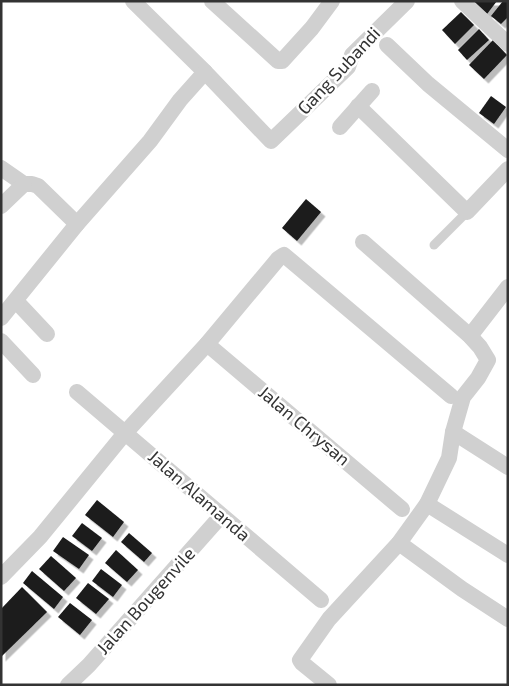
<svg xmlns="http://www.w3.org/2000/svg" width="509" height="686" viewBox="0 0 509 686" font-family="'Exo 2',sans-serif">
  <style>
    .building { fill: #1a1a1a; filter: url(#shadow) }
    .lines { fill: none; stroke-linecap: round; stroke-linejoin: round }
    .service { stroke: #d0d0d0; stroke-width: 9 }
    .minor { stroke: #d0d0d0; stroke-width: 16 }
    .labels { text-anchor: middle; stroke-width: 5; stroke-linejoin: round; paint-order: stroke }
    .street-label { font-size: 18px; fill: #333; stroke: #fff }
  </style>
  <defs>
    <filter id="shadow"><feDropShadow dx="4.5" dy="4.5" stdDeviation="0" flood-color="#0004"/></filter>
  </defs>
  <rect width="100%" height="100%" fill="#fff"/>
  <g class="building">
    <path d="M 472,1 L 497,1 L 487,14 Z"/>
    <path d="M 503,1 L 508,1 L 508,17 L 501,24 L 491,16 Z"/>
    <path d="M 461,12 L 474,25 L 455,44 L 442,30 Z"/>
    <path d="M 479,29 L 489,40 L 467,60 L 458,50 Z"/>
    <path d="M 493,40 L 507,55 L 484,79 L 469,65 Z"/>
    <path d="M 491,96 L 506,107 L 494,124 L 479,113 Z"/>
    <path d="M 306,199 L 321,212 L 297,241 L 282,228 Z"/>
    <path d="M 97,500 L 124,522 L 113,537 L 85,515 Z"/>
    <path d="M 82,523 L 102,538 L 92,551 L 72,536 Z"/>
    <path d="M 129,533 L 152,553 L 144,562 L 121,542 Z"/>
    <path d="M 63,537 L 89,555 L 79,569 L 53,551 Z"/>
    <path d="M 116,550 L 138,570 L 127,582 L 105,563 Z"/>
    <path d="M 51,556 L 76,578 L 64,591 L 39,569 Z"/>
    <path d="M 101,569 L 122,585 L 113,597 L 92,581 Z"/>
    <path d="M 32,571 L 63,597 L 54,609 L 23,583 Z"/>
    <path d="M 88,583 L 109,599 L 96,614 L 76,598 Z"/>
    <path d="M 22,587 L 47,612 L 1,657 L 1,609 Z"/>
    <path d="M 70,603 L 92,620 L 80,635 L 58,617 Z"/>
  </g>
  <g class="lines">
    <path class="service" d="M 434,245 L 467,212"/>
    <g class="minor">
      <path d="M 133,1 L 205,72 L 271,141 L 348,67 L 352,55 L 407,1"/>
      <path d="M 212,1 L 278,61 L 282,61 L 312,28 L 332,1"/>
      <path d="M 462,1 L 508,44"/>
      <path d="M 387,45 L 428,84 L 508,150"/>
      <path d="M 358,106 L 467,212 L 508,169"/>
      <path d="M 340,127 L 372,91"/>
      <path d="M 1,168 L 24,184 L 32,184 L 38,186 L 77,224"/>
      <path d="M 1,206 L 24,184"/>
      <path d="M 16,301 L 47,334"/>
      <path d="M 1,318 L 77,224 L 150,141 L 180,100 L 205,72"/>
      <path d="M 470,336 L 508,287"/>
      <path d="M 1,341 L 33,375"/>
      <path d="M 207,344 L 402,509"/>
      <path d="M 77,392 L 321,600"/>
      <path d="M 453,432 L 508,467"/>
      <path d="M 427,504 L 508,555"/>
      <path d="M 399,543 L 462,589 L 508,619"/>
      <path d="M 1,577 L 40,537 L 125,433 L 207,344 L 278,259 L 284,255 L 451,396"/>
      <path d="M 68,685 L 89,665 L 221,516"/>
      <path d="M 329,685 L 302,663 L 300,660 L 329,619 L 399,543 L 427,504 L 449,458 L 453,432 L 463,397 L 478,378 L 488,360 L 480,347 L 470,336 L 363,242"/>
    </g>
  </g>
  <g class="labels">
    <g class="street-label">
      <text transform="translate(339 71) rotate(-47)" y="6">Gang Subandi</text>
      <text transform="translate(304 426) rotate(40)" y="6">Jalan Chrysan</text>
      <text transform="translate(199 496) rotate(41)" y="6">Jalan Alamanda</text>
      <text transform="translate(146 601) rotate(-48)" y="6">Jalan Bougenvile</text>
    </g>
  </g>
  <rect width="509" height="686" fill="none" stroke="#333333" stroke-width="5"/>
</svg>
